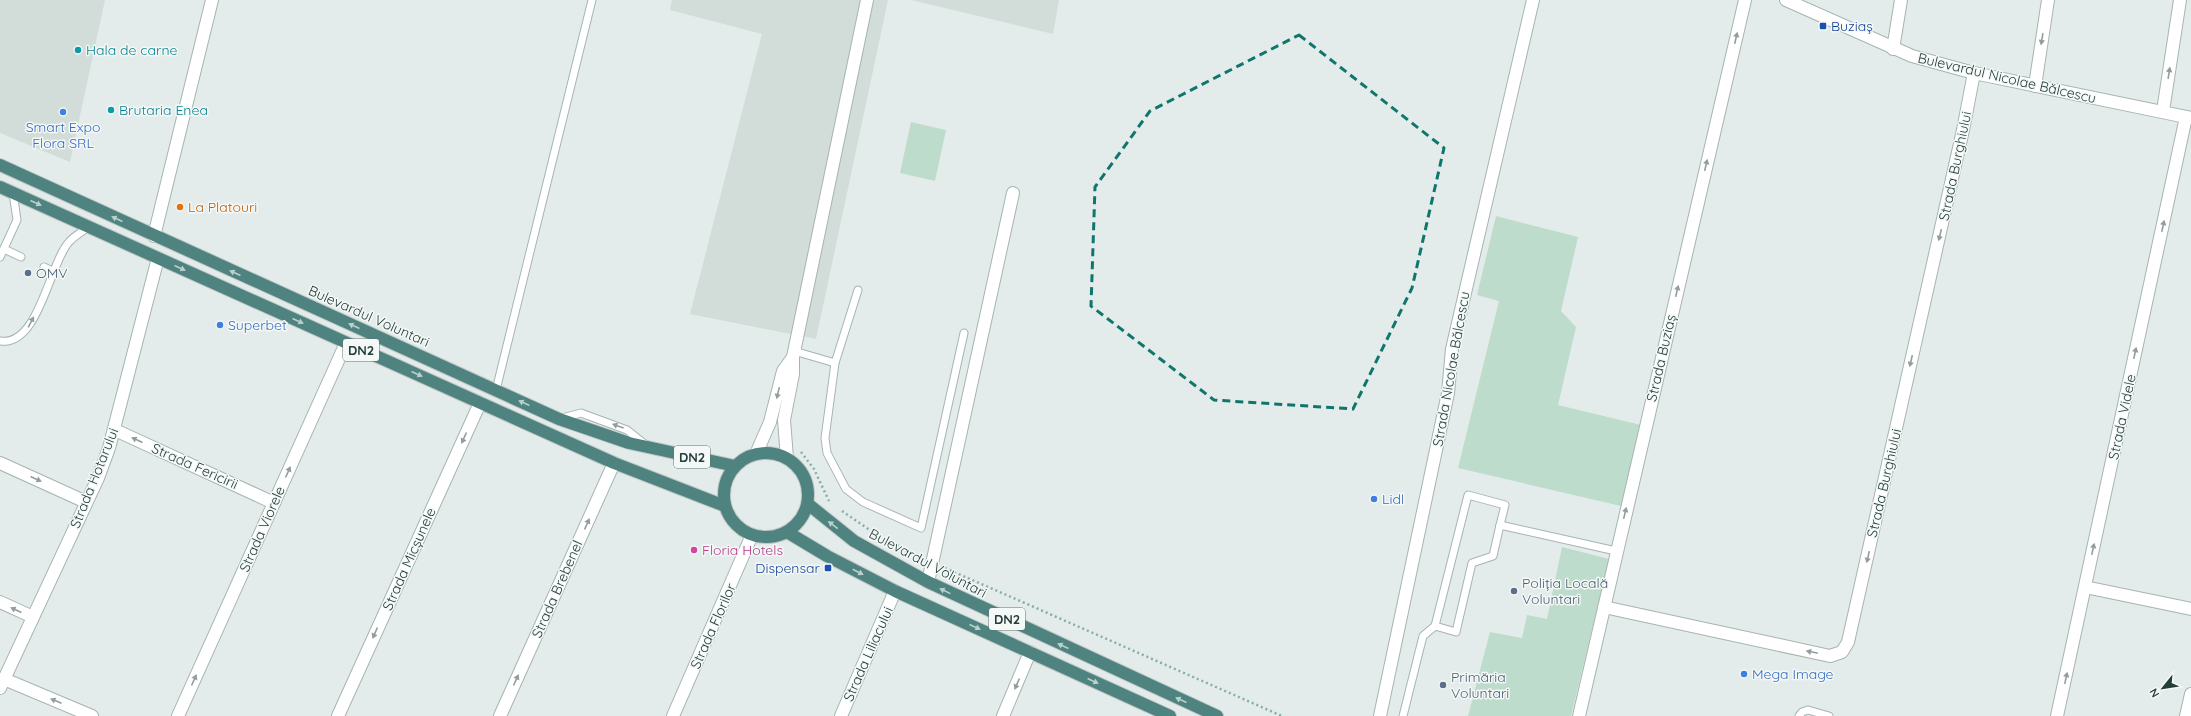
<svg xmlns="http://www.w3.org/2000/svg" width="2191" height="716" viewBox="0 0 2191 716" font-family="Quicksand,sans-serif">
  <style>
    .built { fill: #d2dcd9 }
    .green { fill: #bedccb }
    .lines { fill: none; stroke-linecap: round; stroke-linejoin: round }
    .service-casing { stroke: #a6b4b2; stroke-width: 9 }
    .minor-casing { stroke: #a6b4b2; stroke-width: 14 }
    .tertiary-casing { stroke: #a6b4b2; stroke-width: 14 }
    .trunk-casing { stroke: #c2c9c8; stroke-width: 14 }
    .path { stroke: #86aea8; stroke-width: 2.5; stroke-dasharray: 2 3; stroke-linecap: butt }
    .service { stroke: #fff; stroke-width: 7 }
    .minor { stroke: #fff; stroke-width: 12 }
    .tertiary { stroke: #fff; stroke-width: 12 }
    .trunk { stroke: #4e8380; stroke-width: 12 }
    .oneway { fill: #929e9c }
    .oneway2 { fill: #bad0cd }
    .marked { fill: none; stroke: #0f766e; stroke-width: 3; stroke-dasharray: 8 5; stroke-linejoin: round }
    .transit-dot { fill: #1a4fb4; stroke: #f4f9f7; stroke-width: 1.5 }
    .culture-dot { fill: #0f9aa8; stroke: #f4f9f7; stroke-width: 1.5 }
    .shop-dot { fill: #3f7fe0; stroke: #f4f9f7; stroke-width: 1.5 }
    .food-dot { fill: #e8710a; stroke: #f4f9f7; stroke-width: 1.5 }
    .service-dot { fill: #5c6f8a; stroke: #f4f9f7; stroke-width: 1.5 }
    .hotel-dot { fill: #d1479c; stroke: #f4f9f7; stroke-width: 1.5 }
    .labels { text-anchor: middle; stroke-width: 3; stroke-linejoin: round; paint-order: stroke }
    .shield { fill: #f4f9f7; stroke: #627573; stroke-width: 1 }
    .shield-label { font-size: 13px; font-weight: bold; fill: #243d3a }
    .transit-label { font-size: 14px; fill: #164399; stroke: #f4f9f7; text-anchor: start }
    .culture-label { font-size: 14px; fill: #0d838f; stroke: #f4f9f7; text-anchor: start }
    .street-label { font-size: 14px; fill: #243d3a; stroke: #f4f9f7 }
    .shop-label { font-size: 14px; fill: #366cbe; stroke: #f4f9f7; text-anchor: start }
    .food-label { font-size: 14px; fill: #c56008; stroke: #f4f9f7; text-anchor: start }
    .service-label { font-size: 14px; fill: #4e5e75; stroke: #f4f9f7; text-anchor: start }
    .hotel-label { font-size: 14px; fill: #b23c85; stroke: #f4f9f7; text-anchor: start }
  </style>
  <rect width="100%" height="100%" fill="#e3ecea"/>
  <g class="built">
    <path d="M 0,0 L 105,0 L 70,162 L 0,133 Z"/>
    <path d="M 672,0 L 888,0 L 816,339 L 690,314 L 762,34 L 670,10 Z"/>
    <path d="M 911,0 L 1059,0 L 1053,34 Z"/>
  </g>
  <g class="green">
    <path d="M 911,122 L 946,130 L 935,181 L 900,173 Z"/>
    <path d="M 1496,216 L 1578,237 L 1561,311 L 1576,327 L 1558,405 L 1641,425 L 1621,506 L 1458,468 L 1499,301 L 1477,295 Z"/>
    <path d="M 1562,547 L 1609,559 L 1571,716 L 1468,716 L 1490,632 L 1522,638 L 1527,615 L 1547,619 Z"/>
  </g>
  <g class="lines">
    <defs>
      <g id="service">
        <path d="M 4,249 L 21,257"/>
        <path d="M 0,257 L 17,220 L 13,193"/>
        <path d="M 44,267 L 54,272"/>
        <path d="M 858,290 L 835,363 L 825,438 L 827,453 L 846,489 L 863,502 L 921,528 L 964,333"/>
        <path d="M 0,341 C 39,347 49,264 69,242 C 74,236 82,232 88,227"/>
        <path d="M 794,351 L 835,363"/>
        <path d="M 496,390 L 592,0"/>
        <path d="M 562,418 L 581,413 L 627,430 L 646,445"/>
        <path d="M 1435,626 L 1456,632 L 1472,563 L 1493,556 L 1500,525 L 1616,551"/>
        <path d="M 1403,716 L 1423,636 L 1435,626 L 1468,495 L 1505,505 L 1500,525"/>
        <path d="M 1799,716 L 1802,712 L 1808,710 L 1829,716"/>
      </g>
      <g id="minor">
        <path d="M 1786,0 L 1912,56 L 1974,73 L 2191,118"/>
        <path d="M 1893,49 L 1901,0"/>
        <path d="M 2035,86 L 2048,0"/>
        <path d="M 2163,111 L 2180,0"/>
        <path d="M 154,236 L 212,0"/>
        <path d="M 115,430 L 274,503"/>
        <path d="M 756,454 L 770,422 L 783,371 L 793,357"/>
        <path d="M 787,458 L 784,420 L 793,374 L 793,357 L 867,0"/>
        <path d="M 0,463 L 86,502"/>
        <path d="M 928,582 L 1013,193"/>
        <path d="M 2085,587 L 2191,609"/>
        <path d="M 0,602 L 33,617"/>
        <path d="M 1604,607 L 1830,656 L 1842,652 L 1848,642 L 1963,130 L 1974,73"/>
        <path d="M 4,679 L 92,716"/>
        <path d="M 178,716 L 346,343"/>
        <path d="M 338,716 L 480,403"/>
        <path d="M 500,716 L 614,463"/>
        <path d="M 673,716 L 752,535"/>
        <path d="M 841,716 L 895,591"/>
        <path d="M 1003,716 L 1030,652"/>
        <path d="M 1380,716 L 1448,393 L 1452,349 L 1533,0"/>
        <path d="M 1579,716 L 1745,0"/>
        <path d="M 2057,716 L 2186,117"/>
        <path d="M 2186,716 L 2191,694"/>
      </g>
      <path id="tertiary" d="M 0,688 L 98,478 L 109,448 L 158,258"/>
      <g id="trunk">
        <path d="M 0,165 L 559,419 L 629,443 L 735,466"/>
        <path d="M 0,187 L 614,463 L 725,506"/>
        <circle cx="766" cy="495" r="42"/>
        <path d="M 808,504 L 854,541 L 928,582 L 1217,716"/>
        <path d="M 787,532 L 827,556 L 895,591 L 1170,716"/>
      </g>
    </defs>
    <use href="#service" class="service-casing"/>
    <use href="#minor" class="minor-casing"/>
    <use href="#tertiary" class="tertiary-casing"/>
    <use href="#trunk" class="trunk-casing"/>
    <g class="path">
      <path d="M 801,452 L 814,469 L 829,501"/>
      <path d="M 842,511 L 877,535 L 919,556"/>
      <path d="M 945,568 L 1282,716"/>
    </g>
    <use href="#service" class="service"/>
    <use href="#minor" class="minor"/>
    <use href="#tertiary" class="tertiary"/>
    <use href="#trunk" class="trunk"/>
  </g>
  <defs><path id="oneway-solid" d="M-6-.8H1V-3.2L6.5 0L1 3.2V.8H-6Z"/></defs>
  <g class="oneway">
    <use href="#oneway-solid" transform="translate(1736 38) rotate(-77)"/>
    <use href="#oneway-solid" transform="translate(2042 39) rotate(99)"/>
    <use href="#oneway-solid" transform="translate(2169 73) rotate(-81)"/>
    <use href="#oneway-solid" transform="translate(1706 165) rotate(-77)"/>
    <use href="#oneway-solid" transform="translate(2163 226) rotate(-78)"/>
    <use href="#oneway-solid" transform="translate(1940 235) rotate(103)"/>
    <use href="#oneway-solid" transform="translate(1677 291) rotate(-77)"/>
    <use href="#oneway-solid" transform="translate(31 322) rotate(-62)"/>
    <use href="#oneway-solid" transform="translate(2135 353) rotate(-78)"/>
    <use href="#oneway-solid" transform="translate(1911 361) rotate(103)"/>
    <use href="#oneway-solid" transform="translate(778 393) rotate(103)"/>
    <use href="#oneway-solid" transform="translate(618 426) rotate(-160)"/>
    <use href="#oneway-solid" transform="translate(464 438) rotate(114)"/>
    <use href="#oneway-solid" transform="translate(137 440) rotate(-156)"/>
    <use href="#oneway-solid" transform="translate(288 472) rotate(-66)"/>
    <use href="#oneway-solid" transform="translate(36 479) rotate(24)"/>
    <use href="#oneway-solid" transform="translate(1625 513) rotate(-77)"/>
    <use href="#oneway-solid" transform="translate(587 524) rotate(-66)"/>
    <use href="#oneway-solid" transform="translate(2093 549) rotate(-78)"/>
    <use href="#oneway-solid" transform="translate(1868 557) rotate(103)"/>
    <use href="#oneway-solid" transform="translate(16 610) rotate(-155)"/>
    <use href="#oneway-solid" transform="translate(375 633) rotate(114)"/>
    <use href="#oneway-solid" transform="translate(1812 652) rotate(-168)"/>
    <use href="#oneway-solid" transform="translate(2066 678) rotate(-78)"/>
    <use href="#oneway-solid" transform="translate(194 680) rotate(-66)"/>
    <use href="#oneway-solid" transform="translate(516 680) rotate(-66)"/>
    <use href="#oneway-solid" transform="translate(1017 684) rotate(114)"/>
    <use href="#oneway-solid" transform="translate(56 701) rotate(-157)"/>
  </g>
  <g class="oneway2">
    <use href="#oneway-solid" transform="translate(36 203) rotate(24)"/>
    <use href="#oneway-solid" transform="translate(117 219) rotate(-155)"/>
    <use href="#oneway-solid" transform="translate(180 268) rotate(24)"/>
    <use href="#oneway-solid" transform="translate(235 273) rotate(-156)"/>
    <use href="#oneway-solid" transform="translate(298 321) rotate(24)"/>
    <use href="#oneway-solid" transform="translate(354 326) rotate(-156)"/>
    <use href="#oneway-solid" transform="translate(417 374) rotate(24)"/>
    <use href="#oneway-solid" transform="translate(524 403) rotate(-155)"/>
    <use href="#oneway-solid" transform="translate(833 525) rotate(-143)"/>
    <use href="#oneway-solid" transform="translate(858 572) rotate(27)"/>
    <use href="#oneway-solid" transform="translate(945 591) rotate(-154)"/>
    <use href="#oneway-solid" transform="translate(975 627) rotate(24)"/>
    <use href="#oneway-solid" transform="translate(1063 646) rotate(-155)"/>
    <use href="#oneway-solid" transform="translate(1093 681) rotate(25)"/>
    <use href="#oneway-solid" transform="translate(1181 700) rotate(-156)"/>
  </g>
  <path class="marked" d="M 1299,35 L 1444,148 L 1412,288 L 1353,409 L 1214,400 L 1091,306 L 1095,187 L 1150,111 Z"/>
  <g class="transit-dot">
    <rect x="1819" y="22" width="8" height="8" rx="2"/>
    <rect x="824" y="564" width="8" height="8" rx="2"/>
  </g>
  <g class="culture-dot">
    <circle cx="78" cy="50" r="4"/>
    <circle cx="111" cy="110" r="4"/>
  </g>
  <g class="shop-dot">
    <circle cx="63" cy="112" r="4"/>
    <circle cx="220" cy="325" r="4"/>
    <circle cx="1374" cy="499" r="4"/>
    <circle cx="1744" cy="674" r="4"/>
  </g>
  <circle class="food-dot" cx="180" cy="207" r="4"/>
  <g class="service-dot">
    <circle cx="28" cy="273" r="4"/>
    <circle cx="1514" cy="591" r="4"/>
    <circle cx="1443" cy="685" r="4"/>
  </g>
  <circle class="hotel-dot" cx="694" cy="550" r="4"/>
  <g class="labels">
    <g class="shield">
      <rect x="343" y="339" width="36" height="22" rx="3"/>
      <rect x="674" y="446" width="36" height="22" rx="3"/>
      <rect x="989" y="608" width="36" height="22" rx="3"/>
    </g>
    <g class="shield-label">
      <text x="361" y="355">DN2</text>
      <text x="692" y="462">DN2</text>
      <text x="1007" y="624">DN2</text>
    </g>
    <g class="transit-label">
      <text x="1831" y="31">Buziaș</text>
      <text x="820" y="573" text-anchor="end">Dispensar</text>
    </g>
    <g class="culture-label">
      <text x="86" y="55">Hala de carne</text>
      <text x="119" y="115">Brutaria Enea</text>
    </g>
    <g class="street-label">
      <text transform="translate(2007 78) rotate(13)" y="5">Bulevardul Nicolae Bălcescu</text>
      <text transform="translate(1955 166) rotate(-78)" y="5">Strada Burghiului</text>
      <text transform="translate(369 316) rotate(24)" y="5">Bulevardul Voluntari</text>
      <text transform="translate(1661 358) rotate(-77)" y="5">Strada Buziaș</text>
      <text transform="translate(1451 369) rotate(-80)" y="5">Strada Nicolae Bălcescu</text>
      <text transform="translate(2122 417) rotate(-78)" y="5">Strada Videle</text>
      <text transform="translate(195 466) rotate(24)" y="5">Strada Fericirii</text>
      <text transform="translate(94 478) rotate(-68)" y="5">Strada Hotarului</text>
      <text transform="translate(1884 483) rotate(-77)" y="5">Strada Burghiului</text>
      <text transform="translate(262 529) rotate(-66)" y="5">Strada Viorele</text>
      <text transform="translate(409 559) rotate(-66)" y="5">Strada Micșunele</text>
      <text transform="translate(928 563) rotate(28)" y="5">Bulevardul Voluntari</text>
      <text transform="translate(557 589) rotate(-66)" y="5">Strada Brebenel</text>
      <text transform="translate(713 626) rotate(-66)" y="5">Strada Florilor</text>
      <text transform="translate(868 654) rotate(-66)" y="5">Strada Liliacului</text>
    </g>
    <g class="shop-label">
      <text x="63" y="132" text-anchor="middle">Smart Expo<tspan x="63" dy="16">Flora SRL</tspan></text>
      <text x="228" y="330">Superbet</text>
      <text x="1382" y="504">Lidl</text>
      <text x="1752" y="679">Mega Image</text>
    </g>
    <g class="food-label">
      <text x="188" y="212">La Platouri</text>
    </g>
    <g class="service-label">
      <text x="36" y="278">OMV</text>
      <text x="1522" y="588">Poliția Locală<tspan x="1522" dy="16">Voluntari</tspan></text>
      <text x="1451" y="682">Primăria<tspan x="1451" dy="16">Voluntari</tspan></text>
    </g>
    <g class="hotel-label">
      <text x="702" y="555">Floria Hotels</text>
    </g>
  </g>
  <g transform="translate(2163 688) rotate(240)" stroke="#f4f9f7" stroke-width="3" paint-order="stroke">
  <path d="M0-3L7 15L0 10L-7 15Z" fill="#243d3a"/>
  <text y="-6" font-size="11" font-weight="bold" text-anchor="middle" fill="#243d3a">N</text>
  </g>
</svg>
